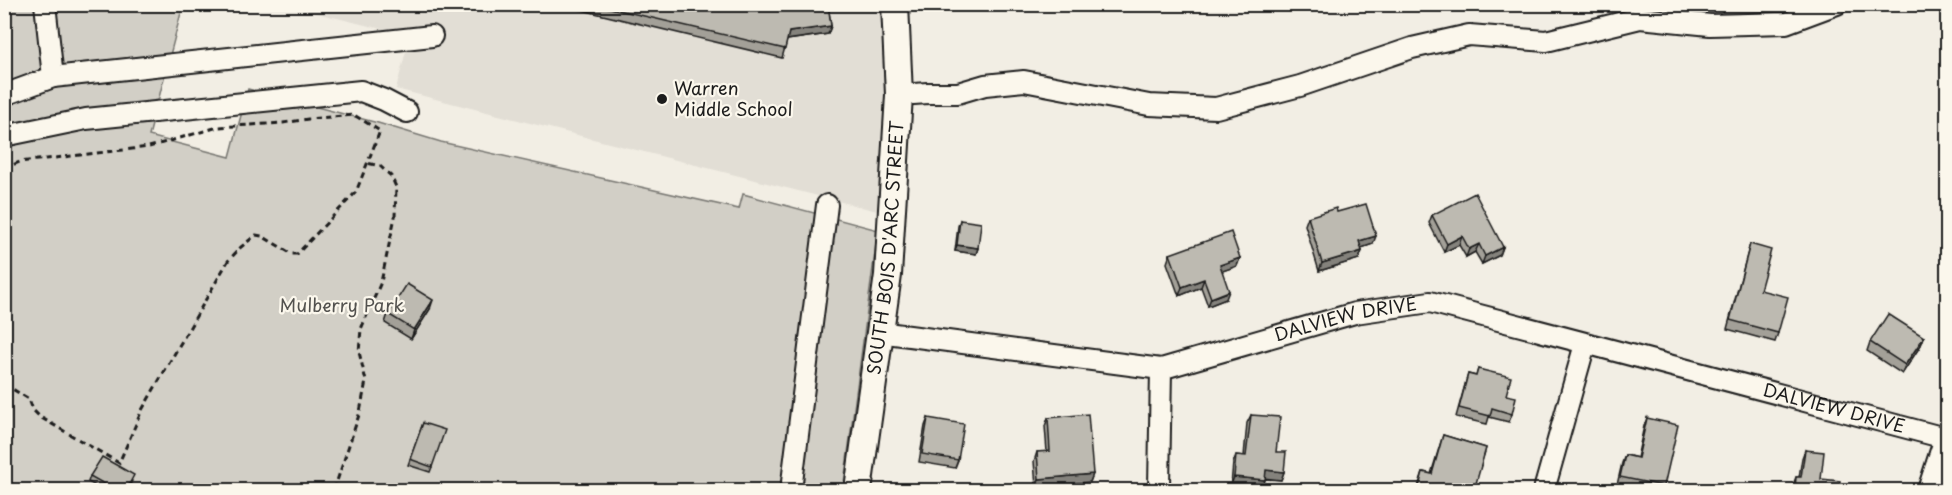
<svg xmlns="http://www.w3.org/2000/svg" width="1952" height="495" viewBox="0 0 1952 495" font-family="'Playpen Sans',sans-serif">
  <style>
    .built { fill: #e2ded5 }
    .green { fill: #d2cfc6; stroke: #777671; stroke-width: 1.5 }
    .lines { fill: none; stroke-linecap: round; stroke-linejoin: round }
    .minor-casing { stroke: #1c1c1c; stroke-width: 24 }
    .major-casing { stroke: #1c1c1c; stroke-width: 30 }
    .path { stroke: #1c1c1c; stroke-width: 3; stroke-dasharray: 6 4.5; stroke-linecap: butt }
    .minor { stroke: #fbf7ec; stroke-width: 20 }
    .major { stroke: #fbf7ec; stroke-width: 26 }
    .wall { fill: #a3a098; stroke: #1c1c1c; stroke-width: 1.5 }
    .shaded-wall { fill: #84827c; stroke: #1c1c1c; stroke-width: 1.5 }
    .building { fill: #bdbab1; stroke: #1c1c1c; stroke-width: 1.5 }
    .poi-dot { fill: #1c1c1c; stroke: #fbf7ec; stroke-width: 2 }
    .labels { text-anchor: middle; stroke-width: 4.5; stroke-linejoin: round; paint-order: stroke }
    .poi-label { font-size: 18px; fill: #1c1c1c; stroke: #fbf7ec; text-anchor: start }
    .street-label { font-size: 18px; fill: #1c1c1c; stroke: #fbf7ec }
    .park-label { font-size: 18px; fill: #53524f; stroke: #fbf7ec }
  </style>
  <rect width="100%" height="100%" fill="#f2eee4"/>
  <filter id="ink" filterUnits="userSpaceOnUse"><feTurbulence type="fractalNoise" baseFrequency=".0167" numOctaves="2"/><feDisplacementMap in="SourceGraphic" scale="12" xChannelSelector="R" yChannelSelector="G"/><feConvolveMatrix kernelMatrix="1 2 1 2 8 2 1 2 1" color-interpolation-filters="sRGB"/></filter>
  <g filter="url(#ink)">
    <path class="built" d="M 284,5 L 886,5 L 891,78 L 881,212 L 396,89 L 410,36 Z"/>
    <path class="green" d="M 4,5 L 183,5 L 149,136 L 230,157 L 248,89 L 378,123 L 441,142 L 739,209 L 743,194 L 878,230 L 843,490 L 5,490 Z"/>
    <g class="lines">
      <defs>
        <g id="minor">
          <path d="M 53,77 L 432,36"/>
          <path d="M 4,95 L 53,77 L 45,4"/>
          <path d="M 899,95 L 928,93 L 958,93 L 985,85 L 1024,81 L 1149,105 L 1216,108 L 1300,86 L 1412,48 L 1469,35 L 1546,41 L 1640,18 L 1710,25 L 1786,23 L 1837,4"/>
          <path d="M 4,136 L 86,119 L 361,91 L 384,100 L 407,112"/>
          <path id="s1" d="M 879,332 L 1161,369 L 1355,313 L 1430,302 L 1945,438 L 1928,490"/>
          <path d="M 1159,487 L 1161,369"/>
          <path d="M 791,490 L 827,205"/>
          <path d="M 1544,490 L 1585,344"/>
        </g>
        <g id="major">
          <path id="s2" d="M 858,490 L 888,275 L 899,95 L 895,4"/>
        </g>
      </defs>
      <use href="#minor" class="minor-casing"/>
      <use href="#major" class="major-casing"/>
      <g class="path">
        <path d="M 4,168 L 20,162 L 149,147 L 218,127 L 283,123 L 308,119 L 354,115 L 380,131 L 356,192 L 297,254 L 292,254 L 262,236 L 256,235 L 241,247 L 228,261 L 142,410 L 119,463 L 40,417 L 33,410 L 29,399 L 4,384"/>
        <path d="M 334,490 L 360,412 L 366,381 L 359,352 L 361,329 L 381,282 L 395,217 L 396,187 L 391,176 L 380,166 L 367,163"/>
      </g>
      <use href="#minor" class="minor"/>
      <use href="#major" class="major"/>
    </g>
    <g class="wall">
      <path d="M 557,4 L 828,4 L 831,26 L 828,34 L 787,40 L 782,58 Z"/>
      <path d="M 1337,212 L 1373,244 L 1361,248 L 1362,251 L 1359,259 L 1319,271 L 1305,225 L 1308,217 Z"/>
      <path d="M 1432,215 L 1503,247 L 1500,255 L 1482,264 L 1475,252 L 1466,257 L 1459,245 L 1444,252 L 1429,223 Z"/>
      <path d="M 960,220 L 978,248 L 976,254 L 955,251 L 958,226 Z"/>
      <path d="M 1750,244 L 1760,290 L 1778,333 L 1775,342 L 1727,329 Z"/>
      <path d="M 1170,254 L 1240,258 L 1237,266 L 1222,271 L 1226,299 L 1208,306 L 1201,287 L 1179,296 L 1167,263 Z"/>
      <path d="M 430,309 L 411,339 L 385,323 L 388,314 Z"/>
      <path d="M 1924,337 L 1921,345 L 1902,374 L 1867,351 L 1870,342 Z"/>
      <path d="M 1478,369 L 1506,395 L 1512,414 L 1509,422 L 1489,417 L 1487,424 L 1456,417 L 1468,374 L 1476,376 Z"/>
      <path d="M 1251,415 L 1276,452 L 1284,472 L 1281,480 L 1265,479 L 1262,488 L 1231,485 L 1233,463 L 1236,455 L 1244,456 L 1247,423 Z"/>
      <path d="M 928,418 L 958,460 L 955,468 L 919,462 L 925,426 Z"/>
      <path d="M 1048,418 L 1093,474 L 1090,482 L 1036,487 L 1034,461 L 1037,452 L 1047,452 L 1045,426 Z"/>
      <path d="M 1647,418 L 1664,486 L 1662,490 L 1642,490 L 1617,485 L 1622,463 L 1625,455 L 1637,458 L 1644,426 Z"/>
      <path d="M 423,423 L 432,467 L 430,472 L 408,465 Z"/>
      <path d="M 1443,435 L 1486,448 L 1473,490 L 1417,490 L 1423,472 L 1431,474 Z"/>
      <path d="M 1805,450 L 1821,479 L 1839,490 L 1793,490 L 1793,485 L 1796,477 L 1799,477 L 1802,458 Z"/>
      <path d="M 90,476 L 132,481 L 127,490 L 103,490 L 88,482 Z"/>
    </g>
    <g class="shaded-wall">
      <path d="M 500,4 L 515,4 L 499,6 Z"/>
      <path d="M 952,4 L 974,4 L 973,7 L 946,11 L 948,5 Z"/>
      <path d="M 831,26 L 828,34 L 786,40 L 789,32 Z"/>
      <path d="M 1376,236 L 1373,244 L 1356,250 L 1359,241 Z"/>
      <path d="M 1462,236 L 1459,245 L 1444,252 L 1447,244 Z"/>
      <path d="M 1479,244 L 1475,252 L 1466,257 L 1469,249 Z"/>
      <path d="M 957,245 L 978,248 L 976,254 L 955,251 Z"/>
      <path d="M 1503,247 L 1500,255 L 1482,264 L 1485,256 Z"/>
      <path d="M 1362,251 L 1359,259 L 1319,271 L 1322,263 Z"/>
      <path d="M 1240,258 L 1237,266 L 1217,273 L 1220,265 Z"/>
      <path d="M 1204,279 L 1201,287 L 1179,296 L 1182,287 Z"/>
      <path d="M 1229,291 L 1226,299 L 1208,306 L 1211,298 Z"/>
      <path d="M 433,300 L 430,309 L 411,339 L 414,330 Z"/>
      <path d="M 1924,337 L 1921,345 L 1902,374 L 1905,365 Z"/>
      <path d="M 1266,470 L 1284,472 L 1281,480 L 1263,478 Z"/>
      <path d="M 1093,474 L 1090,482 L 1036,487 L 1039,479 Z"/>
      <path d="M 1234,477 L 1265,480 L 1262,488 L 1231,485 Z"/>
    </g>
    <g class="building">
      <path d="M 593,4 L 828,4 L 831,26 L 789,32 L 785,49 Z"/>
      <path d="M 1475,193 L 1503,247 L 1485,256 L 1479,244 L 1469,249 L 1462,236 L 1447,244 L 1432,215 Z"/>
      <path d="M 1366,204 L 1376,236 L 1359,241 L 1362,251 L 1322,263 L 1308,217 L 1336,208 L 1337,212 Z"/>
      <path d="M 960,220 L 981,223 L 978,248 L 957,245 Z"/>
      <path d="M 1231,232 L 1240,258 L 1220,265 L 1229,291 L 1211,298 L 1204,279 L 1182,287 L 1170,254 Z"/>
      <path d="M 1750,244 L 1771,250 L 1760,290 L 1788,297 L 1778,333 L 1730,320 Z"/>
      <path d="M 407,284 L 433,300 L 414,330 L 388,314 Z"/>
      <path d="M 1888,314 L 1924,337 L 1905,365 L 1870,342 Z"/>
      <path d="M 1478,369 L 1511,377 L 1506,395 L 1516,397 L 1512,414 L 1492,408 L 1490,416 L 1459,408 L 1468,374 L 1476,376 Z"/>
      <path d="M 1088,414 L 1093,474 L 1039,479 L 1037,452 L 1050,451 L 1048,418 Z"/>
      <path d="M 1251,415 L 1280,417 L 1276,452 L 1286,452 L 1284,472 L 1266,470 L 1265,480 L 1234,477 L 1236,455 L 1246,456 Z"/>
      <path d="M 928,418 L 964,424 L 958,460 L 922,454 Z"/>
      <path d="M 1647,418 L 1678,425 L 1664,486 L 1620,477 L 1625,455 L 1638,458 Z"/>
      <path d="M 423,423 L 445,430 L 432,467 L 410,459 Z"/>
      <path d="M 1443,435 L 1486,448 L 1475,487 L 1467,485 L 1465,490 L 1418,490 L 1423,472 L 1432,474 Z"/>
      <path d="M 1805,450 L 1824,452 L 1821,479 L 1840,481 L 1839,490 L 1795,490 L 1796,477 L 1801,477 Z"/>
      <path d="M 102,457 L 134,475 L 126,490 L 115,490 L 90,476 Z"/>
    </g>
  </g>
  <circle class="poi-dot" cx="662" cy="99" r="6"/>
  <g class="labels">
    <g class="poi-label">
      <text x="674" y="95">Warren<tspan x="674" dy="21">Middle School</tspan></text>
    </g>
    <g class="street-label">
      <text dy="6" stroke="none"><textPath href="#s2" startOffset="244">SOUTH BOIS D'ARC STREET</textPath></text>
      <text dy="6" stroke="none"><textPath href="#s1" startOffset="476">DALVIEW DRIVE</textPath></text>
      <text dy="6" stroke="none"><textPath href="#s1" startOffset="980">DALVIEW DRIVE</textPath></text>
    </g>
    <g class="park-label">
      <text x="342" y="312">Mulberry Park</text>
    </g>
  </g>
  <rect width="1952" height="495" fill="none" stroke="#fbf7ec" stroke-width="24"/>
  <rect x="12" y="12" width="1928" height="471" fill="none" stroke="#1c1c1c" stroke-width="2" filter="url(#ink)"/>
</svg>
